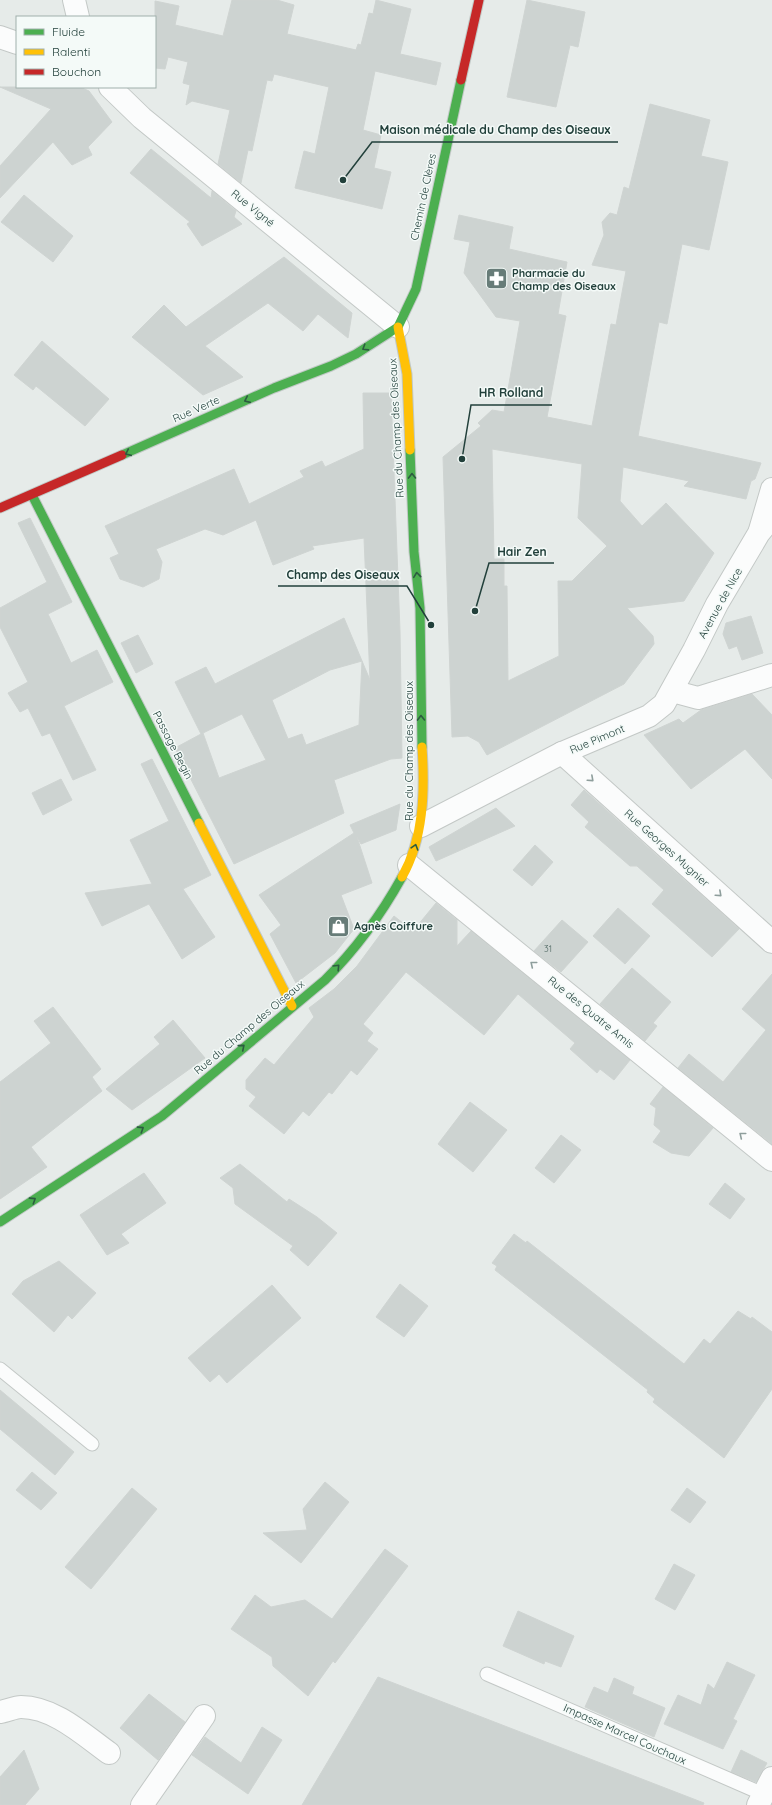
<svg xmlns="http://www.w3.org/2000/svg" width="772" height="1805" viewBox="0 0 772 1805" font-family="Quicksand,sans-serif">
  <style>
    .building { fill: #cdd3d1; stroke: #cfd4d2; fill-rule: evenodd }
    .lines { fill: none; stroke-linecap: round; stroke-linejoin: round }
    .lane-casing { stroke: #c3c8c6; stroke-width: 15 }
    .street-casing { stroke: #c3c8c6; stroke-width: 24 }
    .fast-casing { stroke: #c1c9c6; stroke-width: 11 }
    .slow-casing { stroke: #c1c9c6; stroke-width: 11 }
    .jam-casing { stroke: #c1c9c6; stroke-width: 11 }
    .lane { stroke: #fbfcfc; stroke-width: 13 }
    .street { stroke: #fbfcfc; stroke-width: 22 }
    .fast { stroke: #4caf50; stroke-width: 9 }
    .slow { stroke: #ffc107; stroke-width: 9 }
    .jam { stroke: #c62828; stroke-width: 9 }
    .oneway { stroke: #2c5c40 }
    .oneway2 { stroke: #8e9e9c }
    .labels { text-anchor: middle; stroke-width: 3; stroke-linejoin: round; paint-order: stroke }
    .number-label { font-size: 9px; fill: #4e6661 }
    .street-label { font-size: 11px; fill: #22403b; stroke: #f4faf8 }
    .poi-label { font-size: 11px; font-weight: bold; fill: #22403b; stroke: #f4faf8; text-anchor: start }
    .leader { fill: none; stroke: #22403b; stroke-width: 1.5 }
    .callout-dot { fill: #22403b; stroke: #f4faf8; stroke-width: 1.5 }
    .callout-label { font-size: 12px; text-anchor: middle; font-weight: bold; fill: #22403b; stroke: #f4faf8; stroke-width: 3; stroke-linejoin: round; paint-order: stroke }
  </style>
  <rect width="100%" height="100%" fill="#e6ebe9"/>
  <g class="building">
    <path d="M 232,0 L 277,0 L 294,5 L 287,34 L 356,50 L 358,44 L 361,45 L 369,13 L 373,14 L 376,0 L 411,9 L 400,54 L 441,63 L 436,85 L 375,71 L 363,130 L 381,135 L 374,168 L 391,172 L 382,209 L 295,188 L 304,151 L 315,154 L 329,87 L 274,74 L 272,81 L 267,80 L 252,151 L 248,150 L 241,183 L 218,164 L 230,110 L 192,101 L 186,105 L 190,85 L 183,83 L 188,62 L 168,57 L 165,69 L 155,68 L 155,1 L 179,6 L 175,25 L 223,36 Z"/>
    <path d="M 527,0 L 585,12 L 578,47 L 570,45 L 556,107 L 507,97 Z"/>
    <path d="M 0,87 L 80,87 L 89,91 L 112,122 L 88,147 L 92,155 L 72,165 L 53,142 L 0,198 L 0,166 L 51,109 Z"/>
    <path d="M 650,104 L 710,120 L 701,156 L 728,162 L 709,250 L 682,244 L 667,324 L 659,322 L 638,436 L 761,463 L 755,479 L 751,481 L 746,499 L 684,486 L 689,481 L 623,467 L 620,501 L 642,526 L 666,503 L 714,553 L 684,601 L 627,608 L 653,636 L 654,644 L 624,684 L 487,755 L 479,742 L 468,736 L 452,737 L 443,457 L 481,426 L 478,423 L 492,410 L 504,412 L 520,321 L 496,317 L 464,273 L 470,242 L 454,239 L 459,215 L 513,227 L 509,249 L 567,262 L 558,314 L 566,316 L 547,417 L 592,426 L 611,324 L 616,325 L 626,271 L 592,265 L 604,235 L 602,222 L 610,213 L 617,215 L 624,187 L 629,189 ZM 492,449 L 582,464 L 578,518 L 607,546 L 572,581 L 558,581 L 559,656 L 508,681 L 507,586 L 504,586 L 504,559 L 494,559 Z"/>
    <path d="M 151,149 L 211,198 L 212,191 L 236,211 L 234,217 L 242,224 L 202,246 L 187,224 L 190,222 L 130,173 Z"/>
    <path d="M 24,195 L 73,236 L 53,262 L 1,222 Z"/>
    <path d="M 284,257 L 352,313 L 348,338 L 318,314 L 303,331 L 268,303 L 205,346 L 243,377 L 203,395 L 132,337 L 164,305 L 186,327 Z"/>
    <path d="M 42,341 L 109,399 L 85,426 L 36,386 L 33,390 L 14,375 Z"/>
    <path d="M 363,393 L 391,393 L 400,631 L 402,758 L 391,759 L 334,780 L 344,813 L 234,864 L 175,748 L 201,734 L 175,682 L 206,667 L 215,684 L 344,618 L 370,680 L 364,538 L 312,546 L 314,549 L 273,565 L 256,520 L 223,535 L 205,529 L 156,549 L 162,562 L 159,579 L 143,587 L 120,579 L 110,558 L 119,554 L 105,526 L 234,469 L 251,509 L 249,504 L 304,477 L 300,471 L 322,461 L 325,467 L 364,449 ZM 362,661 L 359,725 L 306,745 L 302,734 L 288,739 L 272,700 L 330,670 ZM 242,714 L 266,760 L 219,778 L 203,733 Z"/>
    <path d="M 30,518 L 72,602 L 48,614 L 71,663 L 97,650 L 113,682 L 64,706 L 96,770 L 73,780 L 50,733 L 42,736 L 28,708 L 20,712 L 8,693 L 28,682 L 0,627 L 0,608 L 47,582 L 18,523 Z"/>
    <path d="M 751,616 L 763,653 L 742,660 L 737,646 L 729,649 L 723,634 L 726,623 Z"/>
    <path d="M 138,635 L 153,664 L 136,673 L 121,643 Z"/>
    <path d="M 752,694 L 772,715 L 772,779 L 745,749 L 691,789 L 644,735 L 679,719 L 683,723 L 701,710 Z"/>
    <path d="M 152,759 L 211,875 L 183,889 L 215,937 L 182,959 L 149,904 L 102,926 L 85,893 L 152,884 L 130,840 L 169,821 L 141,764 Z"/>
    <path d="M 61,779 L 72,800 L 43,815 L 32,793 Z"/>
    <path d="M 584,790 L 739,929 L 712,957 L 652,904 L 664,890 L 637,866 L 630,866 L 585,827 L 589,822 L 571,805 Z"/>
    <path d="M 400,804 L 396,830 L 361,844 L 357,837 L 372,883 L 341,895 L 354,929 L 335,953 L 296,983 L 270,934 L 281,925 L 259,895 L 354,833 L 350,825 Z"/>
    <path d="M 496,808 L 515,826 L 436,861 L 429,847 Z"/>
    <path d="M 535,845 L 553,862 L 532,886 L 513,870 Z"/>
    <path d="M 436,903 L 457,920 L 457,946 L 471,931 L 630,1060 L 614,1080 L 600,1069 L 597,1073 L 570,1049 L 575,1043 L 518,994 L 484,1035 L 406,972 L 363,1024 L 373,1033 L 367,1041 L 378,1049 L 357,1075 L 351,1070 L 332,1094 L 329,1092 L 309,1116 L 303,1111 L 284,1134 L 249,1106 L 256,1097 L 246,1089 L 246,1080 L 265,1058 L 274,1065 L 314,1017 L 309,1008 L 334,989 L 357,966 L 394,916 L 413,931 Z"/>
    <path d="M 618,908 L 650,936 L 625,964 L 593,936 Z"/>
    <path d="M 562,920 L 588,942 L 561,972 L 534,951 Z"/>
    <path d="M 632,968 L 671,1002 L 653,1023 L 657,1026 L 645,1041 L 600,1004 Z"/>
    <path d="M 772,974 L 772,1144 L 678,1068 L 689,1054 L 723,1082 L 766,1030 L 742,1009 Z"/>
    <path d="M 53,1007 L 101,1069 L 92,1077 L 102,1091 L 31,1147 L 47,1167 L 0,1199 L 0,1082 L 51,1043 L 34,1021 Z"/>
    <path d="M 173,1020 L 205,1058 L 132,1110 L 106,1089 L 160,1044 L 154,1037 Z"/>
    <path d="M 663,1087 L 713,1128 L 689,1156 L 671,1153 L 653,1142 L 661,1131 L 654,1125 L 656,1108 L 650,1104 Z"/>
    <path d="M 470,1102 L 507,1130 L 473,1172 L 438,1144 Z"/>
    <path d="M 561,1135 L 581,1150 L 554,1183 L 535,1168 Z"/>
    <path d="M 240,1164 L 287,1202 L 289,1199 L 317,1217 L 337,1233 L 308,1266 L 290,1250 L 293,1246 L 235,1204 L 233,1188 L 220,1178 Z"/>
    <path d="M 144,1173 L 166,1203 L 121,1234 L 129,1243 L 107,1255 L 80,1215 Z"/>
    <path d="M 725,1183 L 745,1199 L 730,1219 L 709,1204 Z"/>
    <path d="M 514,1234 L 526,1243 L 527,1241 L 684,1364 L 704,1339 L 710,1344 L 738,1311 L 751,1319 L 752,1317 L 772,1332 L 772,1389 L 724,1458 L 653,1402 L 655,1399 L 647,1392 L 648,1390 L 495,1270 L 497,1266 L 492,1263 Z"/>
    <path d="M 59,1261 L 96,1293 L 72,1319 L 68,1315 L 54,1332 L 12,1294 L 23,1281 Z"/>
    <path d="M 400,1284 L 428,1306 L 404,1337 L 376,1317 Z"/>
    <path d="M 272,1285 L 301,1318 L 227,1383 L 219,1374 L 210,1382 L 188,1358 Z"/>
    <path d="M 0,1390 L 74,1452 L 55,1475 L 0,1429 Z"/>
    <path d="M 32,1472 L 57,1493 L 41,1510 L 16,1490 Z"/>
    <path d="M 325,1482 L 349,1502 L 301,1563 L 263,1533 L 307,1530 L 303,1509 Z"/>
    <path d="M 132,1488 L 157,1509 L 91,1589 L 65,1567 Z"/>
    <path d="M 687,1488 L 706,1502 L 690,1523 L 671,1510 Z"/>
    <path d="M 385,1549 L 408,1566 L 335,1663 L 333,1661 L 308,1696 L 273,1666 L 272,1657 L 231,1629 L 255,1595 L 271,1607 L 305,1600 L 332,1619 Z"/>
    <path d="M 674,1564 L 695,1575 L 675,1610 L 655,1599 Z"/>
    <path d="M 518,1611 L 574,1636 L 561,1667 L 545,1661 L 544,1664 L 503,1646 Z"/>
    <path d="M 727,1662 L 755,1675 L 733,1719 L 737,1721 L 723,1749 L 664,1724 L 678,1695 L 701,1705 L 708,1684 L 714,1689 Z"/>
    <path d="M 378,1677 L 704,1803 L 703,1805 L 302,1805 Z"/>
    <path d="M 614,1678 L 634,1687 L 632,1694 L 665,1708 L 654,1737 L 585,1707 L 594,1687 L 608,1693 Z"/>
    <path d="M 149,1694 L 185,1722 L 158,1760 L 120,1728 Z"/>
    <path d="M 262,1727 L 282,1740 L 248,1794 L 192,1755 L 205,1737 L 241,1763 Z"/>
    <path d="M 24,1750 L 39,1789 L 25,1805 L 0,1805 L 0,1777 Z"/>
    <path d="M 741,1750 L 767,1763 L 756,1782 L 731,1772 Z"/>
  </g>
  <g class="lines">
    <defs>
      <g id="lane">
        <path d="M 0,1369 L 92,1444"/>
        <path d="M 487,1674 L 763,1794"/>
      </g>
      <g id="street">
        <path d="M 74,0 L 78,17"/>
        <path d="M 0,37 L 17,43"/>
        <path d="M 110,87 L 142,118 L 398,327"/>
        <path d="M 760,530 L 772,489"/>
        <path d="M 672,691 L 698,698 L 772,675"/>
        <path d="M 562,753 L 772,942"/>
        <path d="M 421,826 L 562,753 L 649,716 L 664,704 L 694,650 L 717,604 L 759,533 L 772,517"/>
        <path d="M 409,865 L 772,1160"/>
        <path d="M 0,1712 C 7,1711 15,1707 21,1707 C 54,1707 84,1735 109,1753"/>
        <path d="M 142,1805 L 204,1716"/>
        <path d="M 758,1805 L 772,1778"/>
      </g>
      <g id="fast">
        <path d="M 398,327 L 416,289 L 461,80"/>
        <path d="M 410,450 L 414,552 L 420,608 L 422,747"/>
        <path d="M 122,455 L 274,388 L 331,366 L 356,354 L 398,327"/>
        <path d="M 32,495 L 199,823"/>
        <path d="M 0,1222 L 162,1116 L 325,980 C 356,949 381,915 402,877"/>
      </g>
      <g id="slow">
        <path d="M 398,327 L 407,374 L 410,450"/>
        <path d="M 199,823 L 292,1006"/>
        <path d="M 402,877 C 424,838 425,791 422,747"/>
      </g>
      <g id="jam">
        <path d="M 461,80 L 479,0"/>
        <path d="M 0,508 L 122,455"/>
      </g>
    </defs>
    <use href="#lane" class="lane-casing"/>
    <use href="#street" class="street-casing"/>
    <use href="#fast" class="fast-casing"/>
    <use href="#slow" class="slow-casing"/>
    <use href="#jam" class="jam-casing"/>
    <use href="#lane" class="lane"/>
    <use href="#street" class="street"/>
    <use href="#fast" class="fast"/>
    <use href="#slow" class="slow"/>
    <use href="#jam" class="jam"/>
  </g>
  <defs><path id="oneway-chevron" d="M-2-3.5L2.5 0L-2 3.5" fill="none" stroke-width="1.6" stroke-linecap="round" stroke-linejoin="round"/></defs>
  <g class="oneway">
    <use href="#oneway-chevron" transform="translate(365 348) rotate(148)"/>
    <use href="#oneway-chevron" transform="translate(247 400) rotate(156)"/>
    <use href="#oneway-chevron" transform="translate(128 453) rotate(156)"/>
    <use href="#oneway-chevron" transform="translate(412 476) rotate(-91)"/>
    <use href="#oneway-chevron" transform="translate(417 575) rotate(-96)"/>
    <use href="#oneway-chevron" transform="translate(421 718) rotate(-91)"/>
    <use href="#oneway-chevron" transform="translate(415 847) rotate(-73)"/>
    <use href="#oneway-chevron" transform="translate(337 967) rotate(-46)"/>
    <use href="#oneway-chevron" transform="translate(242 1047) rotate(-40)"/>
    <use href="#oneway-chevron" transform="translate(141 1129) rotate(-33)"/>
    <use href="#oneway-chevron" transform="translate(33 1200) rotate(-33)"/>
  </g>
  <g class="oneway2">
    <use href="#oneway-chevron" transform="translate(591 779) rotate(42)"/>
    <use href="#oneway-chevron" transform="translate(719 894) rotate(42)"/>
    <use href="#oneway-chevron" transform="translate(533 964) rotate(-141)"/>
    <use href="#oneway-chevron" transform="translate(742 1135) rotate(-141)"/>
  </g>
  <defs>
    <symbol id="pharmacy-square" viewBox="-11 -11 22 22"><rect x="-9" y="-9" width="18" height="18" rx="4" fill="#677c78" stroke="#f4faf8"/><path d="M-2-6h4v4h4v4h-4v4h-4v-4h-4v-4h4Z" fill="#fff"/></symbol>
    <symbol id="shop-square" viewBox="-11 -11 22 22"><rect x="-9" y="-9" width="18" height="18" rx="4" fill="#677c78" stroke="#f4faf8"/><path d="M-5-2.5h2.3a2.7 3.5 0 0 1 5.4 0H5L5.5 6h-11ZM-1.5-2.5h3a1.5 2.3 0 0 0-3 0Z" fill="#fff"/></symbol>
  </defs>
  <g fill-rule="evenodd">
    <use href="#pharmacy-square" x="484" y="266" width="25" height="25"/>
    <use href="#shop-square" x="326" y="914" width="25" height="25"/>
  </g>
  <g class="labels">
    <g class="number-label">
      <text x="548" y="952">31</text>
    </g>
    <g class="street-label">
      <text transform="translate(423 197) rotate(-78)" y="4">Chemin de Clères</text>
      <text transform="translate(253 208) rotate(39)" y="4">Rue Vigné</text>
      <text transform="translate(196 409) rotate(-24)" y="4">Rue Verte</text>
      <text transform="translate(396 428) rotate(-93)" y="4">Rue du Champ des Oiseaux</text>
      <text transform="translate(720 603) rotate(-61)" y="4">Avenue de Nice</text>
      <text transform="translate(597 739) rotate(-23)" y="4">Rue Pimont</text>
      <text transform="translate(173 745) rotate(63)" y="4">Passage Begin</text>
      <text transform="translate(409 751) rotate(-90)" y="4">Rue du Champ des Oiseaux</text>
      <text transform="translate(667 848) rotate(42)" y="4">Rue Georges Mugnier</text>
      <text transform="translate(591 1012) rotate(39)" y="4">Rue des Quatre Amis</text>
      <text transform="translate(249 1027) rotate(-40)" y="4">Rue du Champ des Oiseaux</text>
      <text transform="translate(625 1734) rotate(24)" y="4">Impasse Marcel Couchaux</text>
    </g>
    <g class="poi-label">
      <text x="512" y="277">Pharmacie du<tspan x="512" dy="13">Champ des Oiseaux</tspan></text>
      <text x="354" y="930">Agnès Coiffure</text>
    </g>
  </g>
  <path class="leader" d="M343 180L372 142H618M462 459L471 405H552M475 611L489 563H554M431 625L407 586H278"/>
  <g class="callout-dot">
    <circle cx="343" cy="180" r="4"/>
    <circle cx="462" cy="459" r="4"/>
    <circle cx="475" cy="611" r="4"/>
    <circle cx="431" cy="625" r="4"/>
  </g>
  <g class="callout-label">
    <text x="495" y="134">Maison médicale du Champ des Oiseaux</text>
    <text x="511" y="397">HR Rolland</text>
    <text x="522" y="556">Hair Zen</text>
    <text x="343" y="579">Champ des Oiseaux</text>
  </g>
  <rect x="16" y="16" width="140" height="72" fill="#f4faf8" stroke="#a0b0ac"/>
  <rect x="24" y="29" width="20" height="6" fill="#4caf50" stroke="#a0b0ac"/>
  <text x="52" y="36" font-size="12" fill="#22403b">Fluide</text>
  <rect x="24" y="49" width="20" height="6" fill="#ffc107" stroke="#a0b0ac"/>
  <text x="52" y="56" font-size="12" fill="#22403b">Ralenti</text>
  <rect x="24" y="69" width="20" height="6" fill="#c62828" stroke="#a0b0ac"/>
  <text x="52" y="76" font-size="12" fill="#22403b">Bouchon</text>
</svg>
